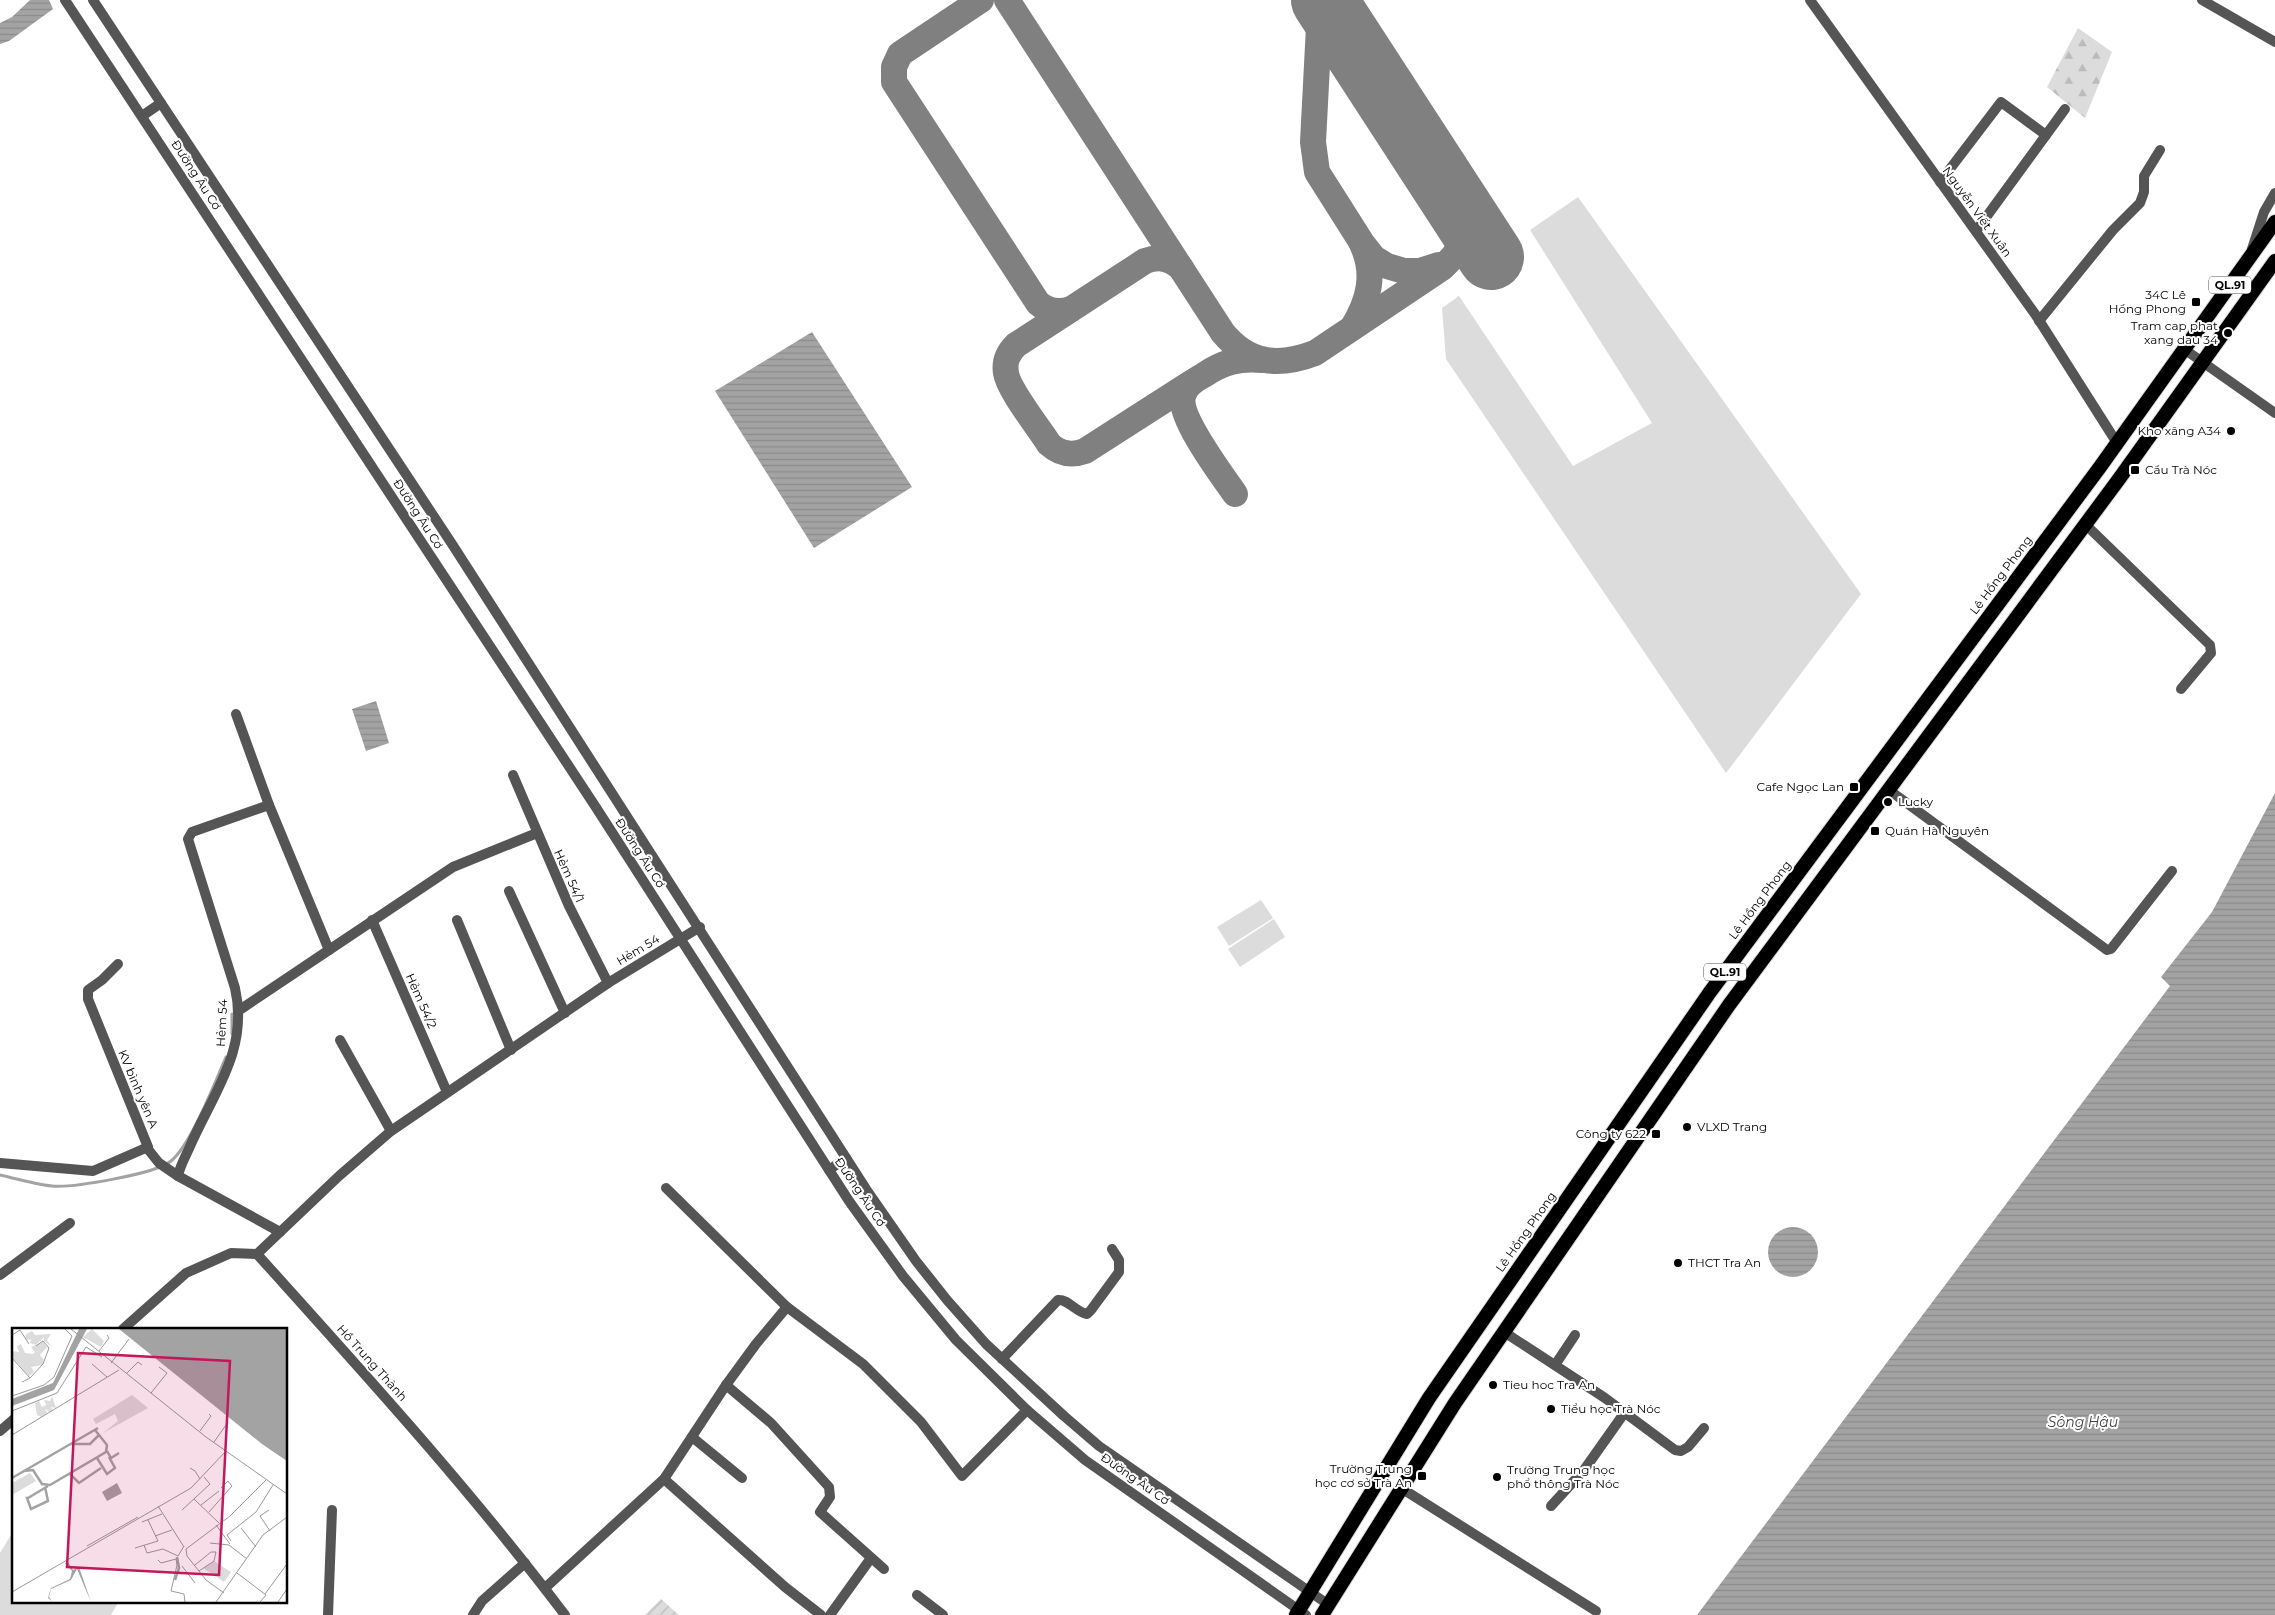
<svg xmlns="http://www.w3.org/2000/svg" width="2275" height="1615" viewBox="0 0 2275 1615" font-family="Montserrat,sans-serif">
  <style>
    .green { fill: #dcdcdc }
    .forest { fill: url(#forest-firs) }
    .garden { fill: url(#garden-furrows) }
    .water { fill: url(#water-rules) }
    .lines { fill: none; stroke-linecap: round; stroke-linejoin: round }
    .stream { stroke: #a3a3a3; stroke-width: 3 }
    .taxiway { stroke: #808080; stroke-width: 26 }
    .runway { stroke: #808080; stroke-width: 66 }
    .trunk-casing { stroke: #dbdbdb; stroke-width: 16 }
    .minor { stroke: #555; stroke-width: 10 }
    .tertiary { stroke: #555; stroke-width: 10 }
    .trunk { stroke: #000; stroke-width: 14 }
    .poi-dot { fill: #000; stroke: #fff; stroke-width: 2 }
    .labels { text-anchor: middle; stroke-width: 4; stroke-linejoin: round; paint-order: stroke }
    .shield { fill: #fff; stroke: #4c4c4c; stroke-width: 1 }
    .shield-label { font-size: 11px; font-weight: bold; fill: #000 }
    .street-label { font-size: 12px; fill: #000; stroke: #fff }
    .poi-label { font-size: 12px; fill: #000; stroke: #fff; text-anchor: start }
    .water-label { font-size: 14px; font-style: italic; fill: #444; stroke: #fff }
    .inset-river { fill: none; stroke: #a3a3a3; stroke-width: 2.5 }
    .inset-road { fill: none; stroke: #999; stroke-width: 1 }
    .view { fill: #c2185b; fill-opacity: 0.15; stroke: #c2185b; stroke-width: 2.5 }
    .inset-edge { fill: none; stroke: #000; stroke-width: 2.5 }
  </style>
  <defs>
    <pattern id="forest-firs" width="22" height="20" patternUnits="userSpaceOnUse" patternTransform="scale(1.25)"><rect width="22" height="20" fill="#dcdcdc"/><path d="M5 1l3.5 6h-7zM16 11l3.5 6h-7z" fill="#bbb"/></pattern>
    <pattern id="garden-furrows" width="10" height="10" patternUnits="userSpaceOnUse" patternTransform="scale(1.25)"><rect width="10" height="10" fill="#dcdcdc"/><path d="M-1 1l2-2M0 10L10 0M9 11l2-2" fill="none" stroke="#bbb"/></pattern>
    <pattern id="water-rules" width="6" height="5" patternUnits="userSpaceOnUse" patternTransform="scale(1.25)"><rect width="6" height="5" fill="#a3a3a3"/><path d="M0 2.5h6" fill="none" stroke="#8b8b8b"/></pattern>
  </defs>
  <rect width="100%" height="100%" fill="#fff"/>
  <g class="green">
    <path d="M 1578,197 L 1861,594 L 1726,773 L 1446,359 L 1442,308 L 1459,296 L 1573,466 L 1652,423 L 1530,230 Z"/>
    <path d="M 1261,900 L 1273,918 L 1229,946 L 1217,927 Z"/>
    <path d="M 1274,919 L 1285,937 L 1240,967 L 1228,949 Z"/>
    <path d="M 14,1530 L 14,1601 L 119,1601 L 111,1615 L 0,1615 L 0,1553 Z"/>
  </g>
  <path class="forest" d="M 2078,28 L 2112,52 L 2085,118 L 2047,87 Z"/>
  <path class="garden" d="M 661,1599 L 679,1615 L 645,1615 Z"/>
  <g class="water">
    <path d="M 30,0 L 49,0 L 53,9 L 9,41 L 0,44 L 0,23 L 12,17 Z"/>
    <path d="M 812,332 L 912,487 L 814,548 L 715,391 Z"/>
    <path d="M 376,701 L 389,743 L 366,751 L 352,709 Z"/>
    <path d="M 2275,793 L 2275,1615 L 1697,1615 L 2170,986 L 2161,977 L 2212,912 Z"/>
    <circle cx="1793" cy="1252" r="25"/>
  </g>
  <g class="lines">
    <g class="stream">
      <path d="M 232,1034 L 232,1014"/>
      <path d="M 0,1175 C 17,1179 35,1184 52,1186 C 72,1188 156,1174 171,1161 C 191,1145 215,1082 226,1057"/>
    </g>
    <g class="taxiway">
      <path d="M 981,0 L 900,54 L 894,67 L 894,82 L 1038,303 C 1048,312 1059,313 1071,309"/>
      <path d="M 1007,0 L 1223,333 C 1249,364 1278,367 1315,353 L 1442,268 C 1456,255 1464,243 1470,225"/>
      <path d="M 1318,0 L 1320,7 L 1313,142 L 1317,172 L 1362,243 L 1374,258 L 1387,266 L 1404,271 L 1420,271 L 1439,265"/>
      <path d="M 1181,268 C 1170,258 1159,256 1145,261 L 1016,345 C 1008,353 1004,361 1006,373 C 1008,389 1039,428 1049,444 C 1060,454 1071,456 1085,451 L 1191,383"/>
      <path d="M 1353,327 C 1369,300 1376,274 1362,244"/>
      <path d="M 1235,494 C 1222,475 1178,417 1183,396 C 1186,385 1195,380 1204,375 C 1223,362 1239,358 1262,360"/>
    </g>
    <path class="runway" d="M 1324,0 L 1491,257"/>
    <defs>
      <g id="trunk">
        <path d="M 1296,1615 L 1429,1398 L 1710,992 L 2100,467 L 2275,222"/>
        <path d="M 1322,1615 L 1455,1403 L 1729,1005 L 2119,479 L 2275,261"/>
      </g>
    </defs>
    <use href="#trunk" class="trunk-casing"/>
    <g class="minor">
      <path d="M 2202,0 L 2275,42"/>
      <path d="M 1940,182 L 2001,102 L 2046,135"/>
      <path d="M 1976,231 L 2065,109"/>
      <path d="M 2252,249 L 2264,212 L 2275,193"/>
      <path d="M 2039,321 L 2113,230 L 2140,203 L 2144,192 L 2144,176 L 2160,150"/>
      <path d="M 2184,349 L 2275,413"/>
      <path d="M 2085,524 L 2210,645 L 2211,653 L 2181,689"/>
      <path d="M 236,714 L 269,805 L 329,950 L 453,867 L 537,833"/>
      <path d="M 513,775 L 569,906 L 608,983"/>
      <path d="M 1889,790 L 2107,950 L 2111,949 L 2172,871"/>
      <path d="M 269,805 L 192,832 L 188,839 L 235,988 C 249,1049 214,1092 191,1144 C 187,1154 180,1165 178,1176 L 280,1232"/>
      <path d="M 509,891 L 565,1013"/>
      <path d="M 372,920 L 447,1092"/>
      <path d="M 457,920 L 511,1050"/>
      <path d="M 238,1011 L 329,950"/>
      <path d="M 340,1040 L 391,1131"/>
      <path d="M 147,1148 L 159,1163 L 178,1176"/>
      <path d="M 0,1163 L 93,1171 L 148,1147 L 88,999 L 88,990 L 102,980 L 118,964"/>
      <path d="M 666,1188 L 787,1307 L 863,1364 L 921,1422 L 962,1476 L 1027,1410"/>
      <path d="M 257,1254 L 339,1176 L 391,1131 L 608,983 L 700,927"/>
      <path d="M 0,1275 L 70,1223"/>
      <path d="M 1504,1332 L 1605,1398 L 1675,1450 L 1681,1451 L 1688,1447 L 1704,1428"/>
      <path d="M 1002,1359 L 1058,1300 C 1068,1299 1076,1312 1087,1314 L 1091,1310 L 1119,1272 L 1119,1260 L 1112,1249"/>
      <path d="M 1555,1365 L 1575,1335"/>
      <path d="M 726,1385 L 771,1423 L 829,1487 L 830,1497 L 820,1512 L 884,1569"/>
      <path d="M 692,1437 L 742,1478"/>
      <path d="M 664,1479 L 785,1587 L 821,1615"/>
      <path d="M 1401,1488 L 1596,1611"/>
      <path d="M 1551,1506 L 1584,1470 L 1625,1412"/>
      <path d="M 545,1588 L 664,1479 L 726,1385 L 756,1344 L 787,1307"/>
      <path d="M 917,1595 L 943,1615"/>
      <path d="M 328,1615 L 332,1510"/>
      <path d="M 473,1615 L 482,1601 L 525,1563"/>
      <path d="M 830,1615 L 871,1558"/>
    </g>
    <g class="tertiary">
      <path d="M 65,0 L 597,809 L 849,1201 L 903,1276 L 956,1340 L 1027,1410 L 1085,1460 L 1306,1615"/>
      <path d="M 93,0 L 452,544 L 866,1189 L 916,1261 L 947,1300 L 986,1344 L 1064,1416 L 1099,1446 L 1329,1605"/>
      <path d="M 1810,0 L 2035,314 L 2117,443"/>
      <path d="M 142,116 L 161,103"/>
      <path d="M 829,1170 L 846,1158"/>
      <path d="M 123,1329 L 186,1273 L 231,1253 L 257,1254 C 363,1372 469,1488 565,1615"/>
      <path d="M 0,1431 L 14,1419"/>
    </g>
    <use href="#trunk" class="trunk"/>
  </g>
  <g class="poi-dot">
    <rect x="2191" y="297" width="10" height="10" rx="2.5"/>
    <circle cx="2228" cy="333" r="5"/>
    <circle cx="2231" cy="431" r="5"/>
    <rect x="2130" y="465" width="10" height="10" rx="2.5"/>
    <rect x="1849" y="782" width="10" height="10" rx="2.5"/>
    <circle cx="1888" cy="802" r="5"/>
    <rect x="1870" y="826" width="10" height="10" rx="2.5"/>
    <circle cx="1687" cy="1127" r="5"/>
    <rect x="1651" y="1129" width="10" height="10" rx="2.5"/>
    <circle cx="1678" cy="1263" r="5"/>
    <circle cx="1493" cy="1385" r="5"/>
    <circle cx="1551" cy="1409" r="5"/>
    <rect x="1417" y="1471" width="10" height="10" rx="2.5"/>
    <circle cx="1497" cy="1477" r="5"/>
  </g>
  <g class="labels">
    <g class="shield">
      <rect x="2209" y="276.5" width="42" height="17" rx="4"/>
      <rect x="1704" y="963.5" width="42" height="17" rx="4"/>
    </g>
    <g class="shield-label">
      <text x="2230" y="289">QL.91</text>
      <text x="1725" y="976">QL.91</text>
    </g>
    <g class="street-label">
      <text transform="translate(196 175) rotate(57)" y="4">Đường Âu Cơ</text>
      <text transform="translate(1977 212) rotate(54)" y="4">Nguyễn Viết Xuân</text>
      <text transform="translate(418 514) rotate(57)" y="4">Đường Âu Cơ</text>
      <text transform="translate(2001 575) rotate(-53)" y="4">Lê Hồng Phong</text>
      <text transform="translate(640 853) rotate(57)" y="4">Đường Âu Cơ</text>
      <text transform="translate(569 876) rotate(66)" y="4">Hẻm 54/1</text>
      <text transform="translate(1760 900) rotate(-53)" y="4">Lê Hồng Phong</text>
      <text transform="translate(638 950) rotate(-31)" y="4">Hẻm 54</text>
      <text transform="translate(421 1001) rotate(66)" y="4">Hẻm 54/2</text>
      <text transform="translate(222 1023) rotate(-87)" y="4">Hẻm 54</text>
      <text transform="translate(138 1089) rotate(67)" y="4">KV bình yên A</text>
      <text transform="translate(860 1192) rotate(56)" y="4">Đường Âu Cơ</text>
      <text transform="translate(1526 1232) rotate(-55)" y="4">Lê Hồng Phong</text>
      <text transform="translate(372 1363) rotate(48)" y="4">Hồ Trung Thành</text>
      <text transform="translate(1135 1479) rotate(35)" y="4">Đường Âu Cơ</text>
    </g>
    <g class="poi-label">
      <text x="2186" y="299" text-anchor="end">34C Lê<tspan x="2186" dy="14">Hồng Phong</tspan></text>
      <text x="2218" y="330" text-anchor="end">Tram cap phat<tspan x="2218" dy="14">xang dau 34</tspan></text>
      <text x="2221" y="435" text-anchor="end">Kho xăng A34</text>
      <text x="2145" y="474">Cầu Trà Nóc</text>
      <text x="1844" y="791" text-anchor="end">Cafe Ngọc Lan</text>
      <text x="1898" y="806">Lucky</text>
      <text x="1885" y="835">Quán Hà Nguyên</text>
      <text x="1697" y="1131">VLXD Trang</text>
      <text x="1646" y="1138" text-anchor="end">Công ty 622</text>
      <text x="1688" y="1267">THCT Tra An</text>
      <text x="1503" y="1389">Tieu hoc Tra An</text>
      <text x="1561" y="1413">Tiểu học Trà Nóc</text>
      <text x="1412" y="1473" text-anchor="end">Trường Trung<tspan x="1412" dy="14">học cơ sở Trà An</tspan></text>
      <text x="1507" y="1474">Trường Trung học<tspan x="1507" dy="14">phổ thông Trà Nóc</tspan></text>
    </g>
    <g class="water-label">
      <text x="2083" y="1427">Sông Hậu</text>
    </g>
  </g>
  <g transform="translate(12 1328)">
    <rect width="275" height="275" fill="#fff"/>
    <path d="M 80,1 L 92,13 L 89,19 L 71,9 ZM 120,67 L 136,80 L 91,105 L 106,93 L 103,86 L 84,96 L 81,91 ZM 18,145 L 24,153 L 0,167 L 0,155 ZM 202,233 L 219,244 L 212,254 L 191,240 Z" fill="#dcdcdc"/>
    <path d="M 20,3 L 23,7 L 39,6 L 35,12 L 39,18 L 32,13 L 32,9 L 24,17 L 18,15 L 19,11 L 15,12 L 13,7 ZM 31,14 L 35,19 L 28,27 L 32,32 L 30,37 L 19,39 L 22,44 L 17,48 L 0,29 L 0,23 L 7,24 L 5,18 L 9,16 L 13,25 L 21,26 L 23,24 L 19,19 ZM 40,68 L 44,80 L 39,79 L 41,82 L 37,84 L 33,80 L 35,85 L 29,89 L 25,87 L 23,75 L 27,73 L 30,79 L 34,77 L 32,72 L 38,73 Z" fill="#dcdcdc"/>
    <path d="M 67,1 L 75,1 L 42,62 L 0,78 L 0,71 L 41,55 ZM 107,1 L 275,1 L 275,133 L 250,116 ZM 105,155 L 110,165 L 95,173 L 90,164 ZM 56,234 L 61,242 L 67,239 L 79,274 L 65,241 L 59,252 L 39,261 L 37,269 L 40,273 L 36,270 L 39,260 L 58,251 L 60,243 L 53,235 Z" fill="#a3a3a3"/>
    <path class="inset-river" d="M 58,116 L 78,116 L 87,107M 95,123 L 99,130 L 107,125M 85,130 L 95,146 L 103,140 L 97,129M 12,143 L 21,142 L 30,156 L 38,157 L 94,124 L 95,117 L 83,102M 58,146 L 67,155 L 89,140M 0,150 L 86,100M 33,159 L 36,173 L 19,181 L 15,170 L 16,170 L 36,158M 163,252 L 167,240 L 165,229"/>
    <path class="inset-road" d="M 59,1 L 194,109 L 275,166M 0,7 L 8,2 L 17,16M 87,23 L 97,10 L 95,7M 0,30 L 18,50 L 10,54M 99,35 L 117,11M 80,36 L 95,49M 115,45 L 126,34 L 130,37M 18,50 L 31,36 L 37,20 L 31,13 L 24,18M 139,65 L 155,45 L 147,39M 0,68 L 32,57 L 42,49 L 60,8 L 53,1M 0,83 L 45,65 L 74,19 L 90,29M 188,103 L 199,88 L 197,86M 0,107 L 107,42M 202,114 L 214,97M 178,140 L 183,143 L 188,151M 182,171 L 207,195M 189,177 L 207,163M 146,178 L 172,219M 170,182 L 198,156 L 192,149M 257,182 L 248,188 L 258,203M 197,184 L 220,158 L 216,153 L 209,160M 130,194 L 150,186M 204,197 L 218,216M 229,200 L 244,219M 143,208 L 160,202M 219,213 L 215,207 L 244,184 L 261,157M 198,215 L 217,217 L 235,231M 132,217 L 135,225 L 151,221 L 166,228 L 172,218M 75,218 L 126,189M 123,220 L 146,213 L 136,192M 146,232 L 149,235 L 164,231 L 165,237 L 159,263 L 172,266 L 173,274M 183,237 L 199,224 L 204,224 L 202,233 L 187,243M 170,238 L 183,255M 225,245 L 254,267 L 248,274M 0,264 L 179,160 L 214,123M 212,265 L 194,252 L 175,228 L 174,221 L 218,188 L 254,152M 253,266 L 275,236M 204,274 L 251,207 L 275,189M 266,274 L 275,261"/>
    <path class="view" d="M 66,25 L 218,33 L 207,247 L 55,239 Z"/>
    <rect width="275" height="275" class="inset-edge"/>
  </g>
</svg>
